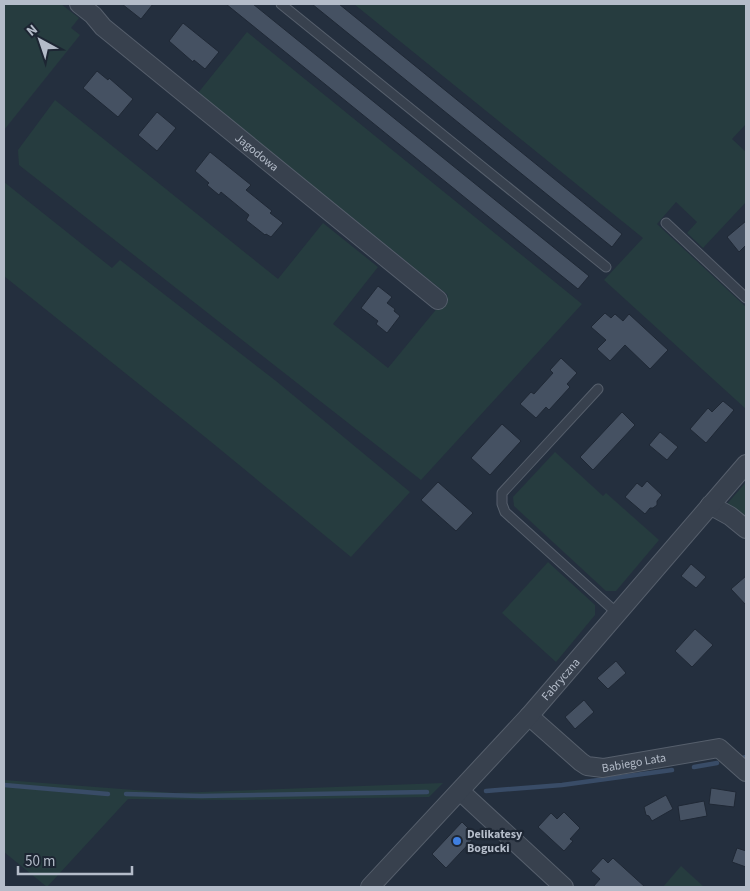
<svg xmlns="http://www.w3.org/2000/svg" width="750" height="891" viewBox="0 0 750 891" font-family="'Source Sans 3',sans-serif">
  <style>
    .green { fill: #263c3f }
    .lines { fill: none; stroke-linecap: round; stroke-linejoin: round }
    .stream { stroke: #394c67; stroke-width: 4.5 }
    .building { fill: #455162; stroke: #1f2835 }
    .lane-casing { stroke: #565f6c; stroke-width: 11 }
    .street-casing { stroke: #565f6c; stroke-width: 20 }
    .lane { stroke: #38414e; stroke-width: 9 }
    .street { stroke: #38414e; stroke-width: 18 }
    .shop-dot { fill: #3f7fe0; stroke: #1d2633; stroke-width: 2 }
    .labels { text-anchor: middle; stroke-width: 4.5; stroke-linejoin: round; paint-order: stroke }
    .street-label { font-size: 12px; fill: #b4bcc9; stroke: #1d2633 }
    .poi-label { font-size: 12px; font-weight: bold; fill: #b4bcc9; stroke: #1d2633; text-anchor: start }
  </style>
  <rect width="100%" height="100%" fill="#242f3e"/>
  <g class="green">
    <path d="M 4,4 L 61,4 L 79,18 L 71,28 L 80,35 L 4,130 Z"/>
    <path d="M 354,4 L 746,4 L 746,124 L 732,139 L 746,152 L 746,202 L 703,248 L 687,233 L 697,222 L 676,202 L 657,224 L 746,307 L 746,409 L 604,280 L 643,238 Z"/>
    <path d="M 247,32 L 582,304 L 421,480 L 19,165 L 18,150 L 55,100 L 278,279 L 323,223 L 378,267 L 333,324 L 388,368 L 448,295 L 198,93 Z"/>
    <path d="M 4,182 L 112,268 L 120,260 L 276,381 L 410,492 L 351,557 L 210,441 L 4,276 Z"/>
    <path d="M 555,452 L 603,496 L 606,493 L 659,540 L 616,591 L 606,591 L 514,506 L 513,497 Z"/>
    <path d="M 746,482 L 746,521 L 727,504 Z"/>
    <path d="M 548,562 L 595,605 L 595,615 L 556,662 L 502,613 Z"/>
    <path d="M 4,780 L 174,793 L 443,783 L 429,797 L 244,800 L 128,799 L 47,887 L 4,852 Z"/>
    <path d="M 681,866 L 704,887 L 663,887 Z"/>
  </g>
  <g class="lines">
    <g class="stream">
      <path d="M 743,758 L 746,757"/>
      <path d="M 694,767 L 717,763"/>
      <path d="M 4,785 L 108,794"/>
      <path d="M 486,791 L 562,785 L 672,770"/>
      <path d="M 126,794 L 201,796 L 427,792"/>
    </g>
  </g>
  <g class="building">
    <path d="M 122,4 L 153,4 L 141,19 Z"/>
    <path d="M 226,4 L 253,4 L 589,276 L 578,289 Z"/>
    <path d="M 312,4 L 339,4 L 622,234 L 612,247 Z"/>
    <path d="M 183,23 L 219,52 L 205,69 L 194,60 L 193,62 L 169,41 Z"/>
    <path d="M 97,71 L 108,80 L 109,78 L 133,99 L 118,117 L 83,88 Z"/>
    <path d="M 157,112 L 176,128 L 157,151 L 138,135 Z"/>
    <path d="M 210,152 L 251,185 L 246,190 L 272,211 L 270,213 L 283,223 L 271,237 L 266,234 L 265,235 L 246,220 L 249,215 L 221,192 L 219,195 L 207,185 L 209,183 L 195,171 Z"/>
    <path d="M 746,221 L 746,245 L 739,252 L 727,237 Z"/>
    <path d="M 378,286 L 392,297 L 387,303 L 395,309 L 394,311 L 400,316 L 387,333 L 376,324 L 378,321 L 361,308 Z"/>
    <path d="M 605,313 L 611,318 L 615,314 L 623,321 L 629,314 L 668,350 L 650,369 L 625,345 L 610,361 L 597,349 L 606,340 L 591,327 Z"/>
    <path d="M 561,358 L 577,373 L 567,384 L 570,387 L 549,410 L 546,407 L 536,418 L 520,404 L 531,392 L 534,394 L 543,384 L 553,373 L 550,370 Z"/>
    <path d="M 723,401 L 734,410 L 706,443 L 690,429 L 708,408 L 712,412 Z"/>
    <path d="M 622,412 L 635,425 L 593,470 L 580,457 Z"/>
    <path d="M 502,424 L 521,441 L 490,475 L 471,458 Z"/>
    <path d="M 660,432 L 678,447 L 667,460 L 649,445 Z"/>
    <path d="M 647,481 L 662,495 L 657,501 L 657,505 L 653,508 L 650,508 L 645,514 L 625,497 L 637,483 L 642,487 Z"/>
    <path d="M 438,482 L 473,513 L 456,531 L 421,500 Z"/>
    <path d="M 691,564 L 706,577 L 696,588 L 681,576 Z"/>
    <path d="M 746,576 L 746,605 L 731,589 Z"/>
    <path d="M 695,629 L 713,645 L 692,667 L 675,651 Z"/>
    <path d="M 616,661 L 626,673 L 608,689 L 597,678 Z"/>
    <path d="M 584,700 L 594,712 L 575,729 L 565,717 Z"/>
    <path d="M 711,788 L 736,792 L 734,807 L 709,804 Z"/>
    <path d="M 666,795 L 673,809 L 652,821 L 649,816 L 646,815 L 644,807 Z"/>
    <path d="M 704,801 L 707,816 L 680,821 L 678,806 Z"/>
    <path d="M 564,812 L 580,828 L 570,839 L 573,841 L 564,851 L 538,827 L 551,813 L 557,819 Z"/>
    <path d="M 462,822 L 476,836 L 446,868 L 432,854 Z"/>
    <path d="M 737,848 L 746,851 L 746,867 L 732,862 Z"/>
    <path d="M 603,858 L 608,863 L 613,858 L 645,887 L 593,887 L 600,879 L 591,871 Z"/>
  </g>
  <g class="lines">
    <defs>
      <g id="lane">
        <path d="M 281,4 L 606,267"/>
        <path d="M 666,223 L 746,298"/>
        <path d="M 598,389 L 502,493 L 502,504 L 505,512 L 618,614"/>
      </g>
      <g id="street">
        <path id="s1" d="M 79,4 L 93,15 L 103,27 L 438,300"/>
        <path d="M 710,505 L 730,516 L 746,529"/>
        <path id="s2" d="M 529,716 L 581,762 L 587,766 L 603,768 L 719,748 L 746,772"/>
        <path d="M 460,791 L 564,887"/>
        <path id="s3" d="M 370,887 L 529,716 L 746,464"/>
      </g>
    </defs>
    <use href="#lane" class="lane-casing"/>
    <use href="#street" class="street-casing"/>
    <use href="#lane" class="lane"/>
    <use href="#street" class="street"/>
  </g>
  <circle class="shop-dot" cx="457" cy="841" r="5"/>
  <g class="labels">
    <g class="street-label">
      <text dy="4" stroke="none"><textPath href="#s1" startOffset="232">Jagodowa</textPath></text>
      <text dy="4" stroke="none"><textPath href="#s3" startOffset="282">Fabryczna</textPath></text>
      <text dy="4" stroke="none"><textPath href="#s2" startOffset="124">Babiego Lata</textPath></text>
    </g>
    <g class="poi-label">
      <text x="467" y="838">Delikatesy<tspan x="467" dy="14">Bogucki</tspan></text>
    </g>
  </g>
  <rect width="750" height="891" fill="none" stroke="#b4bcc9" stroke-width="10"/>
  <g transform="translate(40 40) rotate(320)" stroke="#1d2633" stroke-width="4" paint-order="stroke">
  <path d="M0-4L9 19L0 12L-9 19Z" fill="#b4bcc9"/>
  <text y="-8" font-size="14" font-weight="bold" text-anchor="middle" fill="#b4bcc9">N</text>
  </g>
  <path d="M18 866v8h114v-8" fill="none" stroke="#b4bcc9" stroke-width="2.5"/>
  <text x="25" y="866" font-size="15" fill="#b4bcc9" stroke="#1d2633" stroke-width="4" paint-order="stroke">50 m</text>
</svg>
